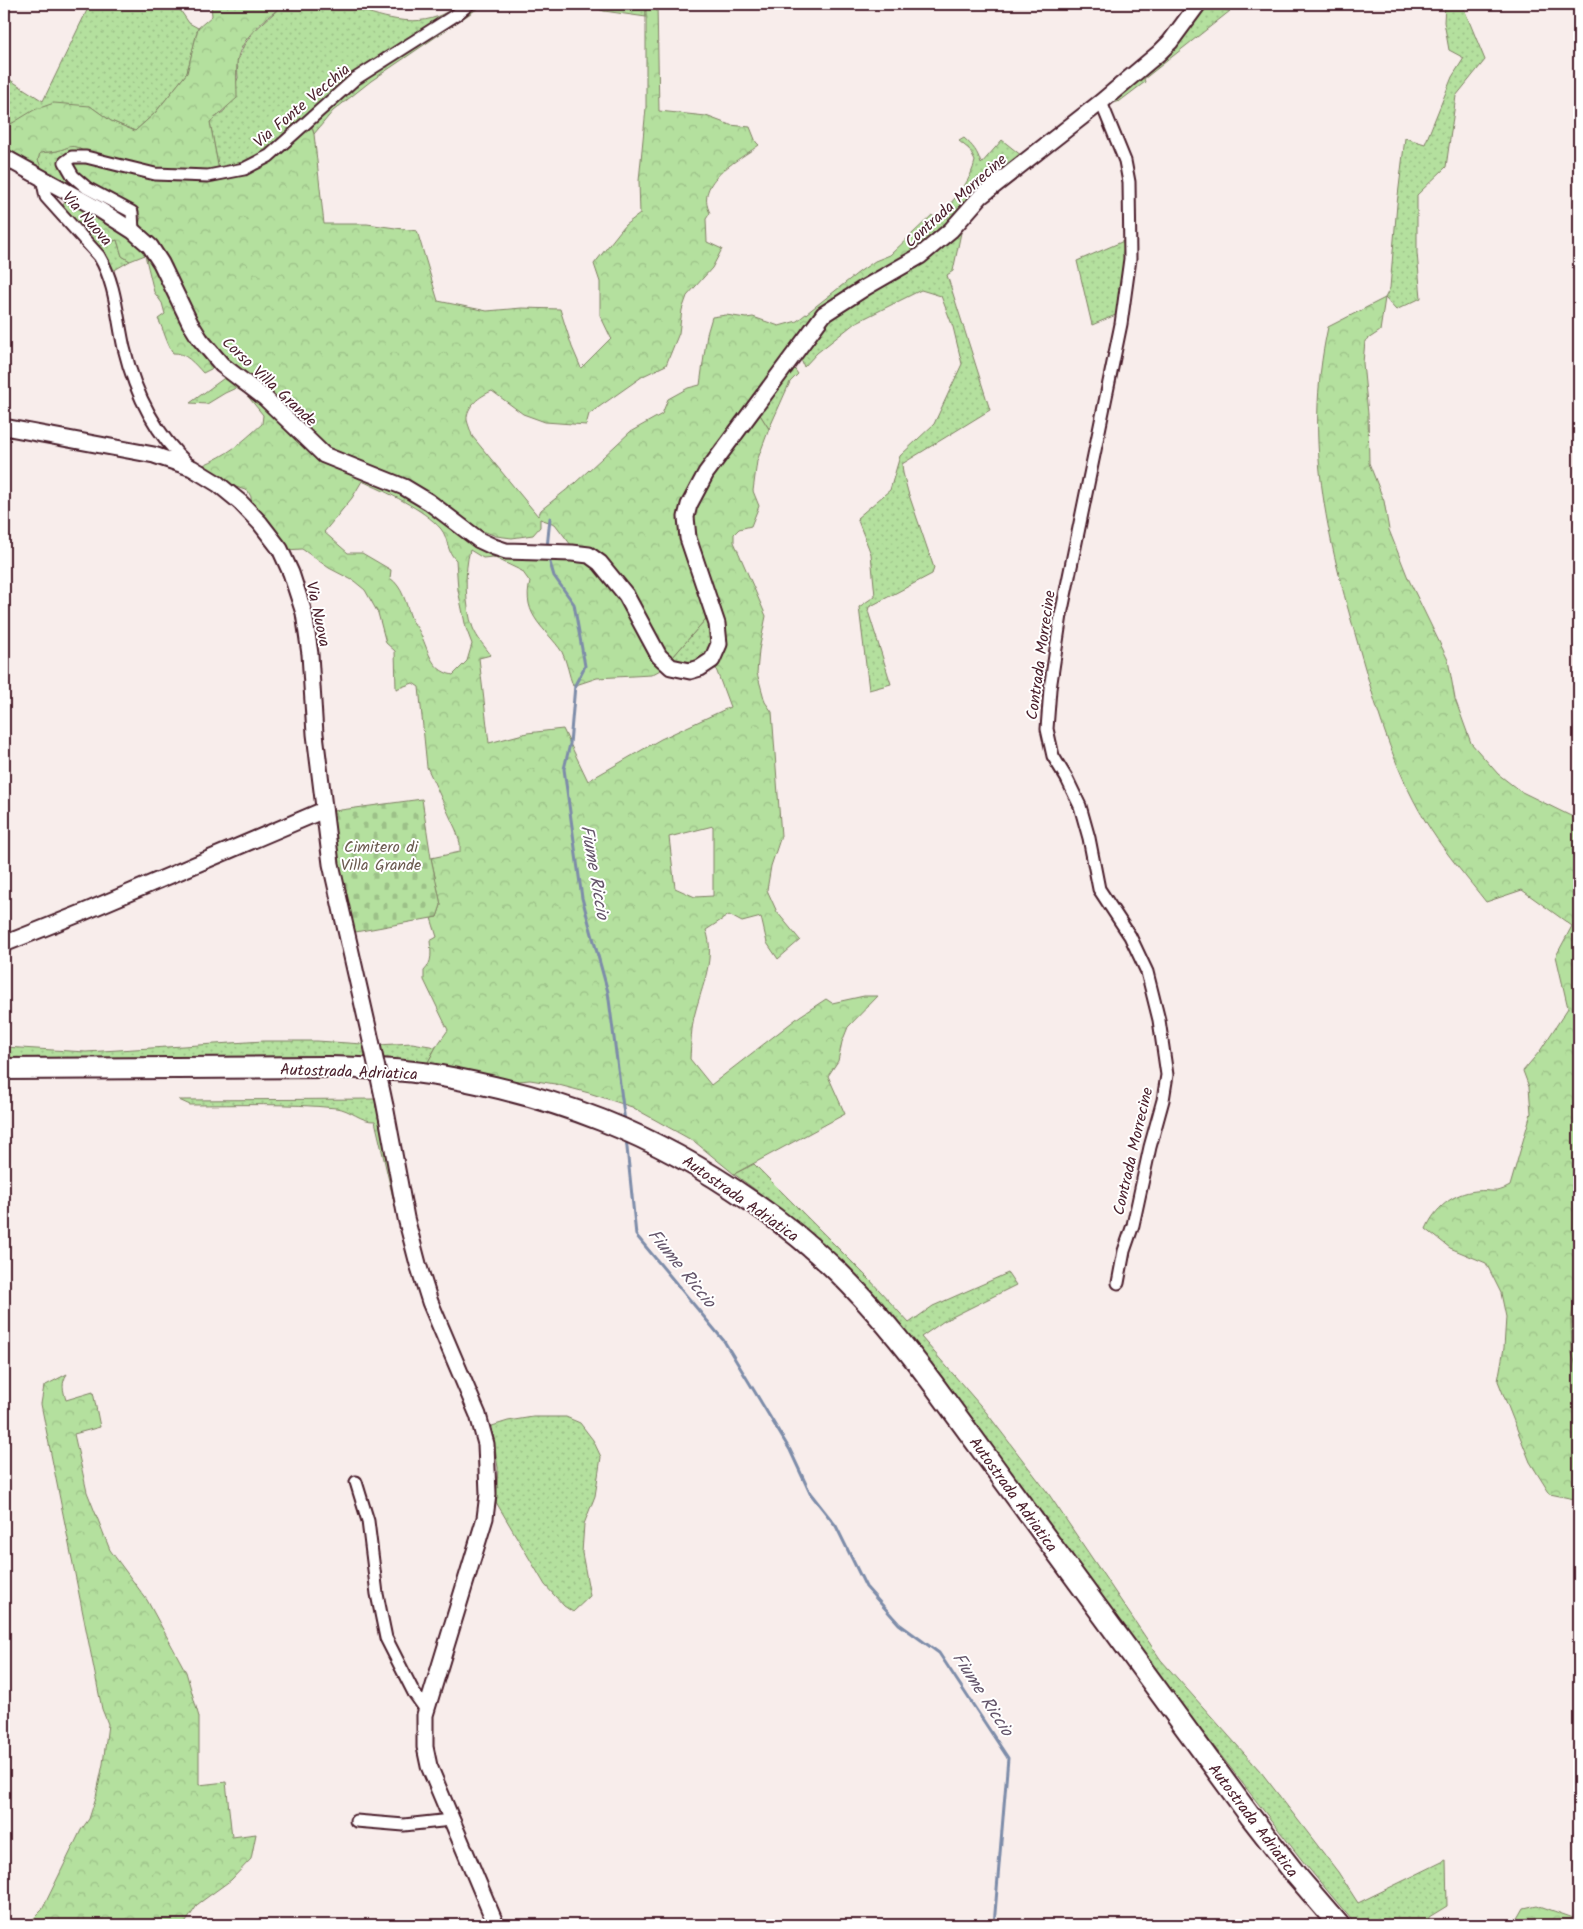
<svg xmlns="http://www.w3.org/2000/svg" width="1583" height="1929" viewBox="0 0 1583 1929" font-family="Kalam,sans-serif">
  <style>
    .grass { fill: url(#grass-dots); stroke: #7f8064 }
    .forest { fill: url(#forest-crowns); stroke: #7f8064; fill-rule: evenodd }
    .cemetery { fill: url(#cemetery-stones); stroke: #7f8064 }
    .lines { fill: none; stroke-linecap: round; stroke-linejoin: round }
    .stream { stroke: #7d8ca9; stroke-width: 3 }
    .street-casing { stroke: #4a1f2b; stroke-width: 15 }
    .secondary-casing { stroke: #4a1f2b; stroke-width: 19 }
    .highway-casing { stroke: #4a1f2b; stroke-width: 24 }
    .street { stroke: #fff; stroke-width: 11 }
    .secondary { stroke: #fff; stroke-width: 15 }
    .highway { stroke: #fff; stroke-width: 20 }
    .secondary-bridge-casing { stroke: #4a1f2b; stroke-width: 19; stroke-linecap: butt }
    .secondary-bridge { stroke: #fff; stroke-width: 15 }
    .labels { text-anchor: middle; stroke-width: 4; stroke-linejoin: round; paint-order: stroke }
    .street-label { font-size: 16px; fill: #4a1f2b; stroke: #fff }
    .park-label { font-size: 16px; fill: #6a594e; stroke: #fff }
    .water-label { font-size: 18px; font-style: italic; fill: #64556a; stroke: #fff }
  </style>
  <defs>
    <pattern id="grass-dots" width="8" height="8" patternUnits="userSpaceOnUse" patternTransform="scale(1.25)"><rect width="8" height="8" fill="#b4e09e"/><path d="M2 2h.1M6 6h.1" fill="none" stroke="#9cc088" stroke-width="1.8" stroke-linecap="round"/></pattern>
    <pattern id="forest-crowns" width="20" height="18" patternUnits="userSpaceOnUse" patternTransform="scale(1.25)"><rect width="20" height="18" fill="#b4e09e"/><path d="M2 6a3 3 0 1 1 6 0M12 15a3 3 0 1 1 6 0" fill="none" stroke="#9cc088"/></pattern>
    <pattern id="cemetery-stones" width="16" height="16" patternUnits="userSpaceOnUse" patternTransform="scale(1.25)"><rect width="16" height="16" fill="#b4e09e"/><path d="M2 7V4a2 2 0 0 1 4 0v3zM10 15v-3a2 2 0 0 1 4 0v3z" fill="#9cc088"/></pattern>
  </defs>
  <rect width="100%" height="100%" fill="#f8edeb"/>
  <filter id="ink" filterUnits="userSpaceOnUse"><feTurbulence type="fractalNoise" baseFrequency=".02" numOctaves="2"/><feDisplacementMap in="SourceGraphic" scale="10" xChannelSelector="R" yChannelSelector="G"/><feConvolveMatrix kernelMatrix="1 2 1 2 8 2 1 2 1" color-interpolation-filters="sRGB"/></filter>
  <g filter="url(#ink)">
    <g class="grass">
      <path d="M 90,4 L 176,4 L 189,23 L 198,28 L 187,73 L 155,113 L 135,131 L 111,121 L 90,106 L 6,127 L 4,140 L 4,76 L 43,101 Z"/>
      <path d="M 284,4 C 305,4 326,2 346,4 C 353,4 360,10 367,12 C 397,22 432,28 457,4 L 484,4 L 371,81 L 333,111 L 314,134 L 309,117 L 268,152 L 254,160 L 219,171 L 210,122 L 225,110 L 238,78 L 237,62 L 244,45 L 254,31 Z"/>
      <path d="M 583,4 L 646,4 L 646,17 L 604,11 Z"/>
      <path d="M 1445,4 L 1462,4 L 1485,60 L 1456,96 L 1446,167 L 1417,195 L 1417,253 L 1421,298 L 1396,310 L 1385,298 L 1390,288 L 1397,204 L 1405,138 L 1425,144 L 1452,77 L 1464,58 L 1449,50 L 1444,22 Z"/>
      <path d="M 1203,6 L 1230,11 L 1144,79 L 1145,82 L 1120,101 L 1114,103 L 1112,100 Z"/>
      <path d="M 964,138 C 973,146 978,152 981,164 L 1002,140 L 1022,156 L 933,242 L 827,305 L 912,248 C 930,217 967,198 975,161 L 969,149 L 959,141 Z"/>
      <path d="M 4,144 L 11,152 L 41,169 L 38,160 L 40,153 C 46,152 52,152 57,151 C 70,147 72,142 85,152 L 60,164 C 64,185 92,201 110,208 C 116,211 120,211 124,215 L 124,217 L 4,154 Z"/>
      <path d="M 963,223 L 953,271 L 947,275 L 990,410 L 902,464 L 903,473 L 908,492 L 934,568 L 932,574 L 869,607 L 868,611 L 891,684 L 869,690 L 859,607 L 875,596 L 871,554 L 857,518 L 890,490 L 900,456 L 934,424 L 962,364 L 953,327 L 941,296 L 921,290 L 855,323 L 817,353 L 804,367 L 799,354 L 828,320 L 841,309 Z"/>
      <path d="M 117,240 L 122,256 L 130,261 L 111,272 L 95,247 Z"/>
      <path d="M 1126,240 L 1124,269 L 1118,314 L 1092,325 L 1077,261 Z"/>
      <path d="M 791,364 L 798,374 L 790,382 L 769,429 L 757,410 Z"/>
      <path d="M 710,614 L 713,635 L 710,650 C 698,662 689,664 672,658 Z"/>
      <path d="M 264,1041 L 317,1041 L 378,1045 L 412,1043 L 436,1047 L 427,1064 L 4,1061 L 4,1047 L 86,1052 Z"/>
      <path d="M 379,1099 L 405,1238 L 397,1215 L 375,1121 C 361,1122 350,1109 336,1108 C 288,1103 239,1105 190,1105 L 179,1100 Z"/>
      <path d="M 754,1164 L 870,1280 L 909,1323 L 933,1306 L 1008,1273 L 1016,1285 L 944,1321 L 921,1337 L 986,1412 L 1048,1493 L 1161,1660 L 1261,1772 L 1338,1872 L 1358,1903 L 1446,1860 L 1447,1906 L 1429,1917 L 1429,1925 L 1356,1925 L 1305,1864 L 1157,1673 L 791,1220 L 772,1202 L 734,1174 Z"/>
      <path d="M 1579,1285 L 1579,1375 C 1577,1368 1573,1360 1572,1352 C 1569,1331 1571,1305 1579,1285 Z"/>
      <path d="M 533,1417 L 566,1417 L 580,1423 L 593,1440 L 601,1457 L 595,1496 L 584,1524 L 582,1553 L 590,1596 L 573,1612 L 564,1606 L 545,1585 L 496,1502 L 498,1468 L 492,1426 L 508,1421 Z"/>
    </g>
    <g class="forest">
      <path d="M 211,4 L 284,4 C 267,18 239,38 237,63 C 236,75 237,87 237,98 L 210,122 L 219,171 C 258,163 280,141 308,117 L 314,134 L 324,224 L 367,224 L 417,231 L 438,301 L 487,311 L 522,308 L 560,309 L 572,347 L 581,368 L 611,338 L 600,315 L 600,282 L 594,264 L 625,225 L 640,214 L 639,181 L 646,108 L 646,4 L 657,4 L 659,111 L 706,116 L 730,125 L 750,127 L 756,142 L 759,145 C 738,161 694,181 710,213 L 706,219 L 707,242 L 722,249 L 712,268 L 687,296 L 682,310 L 679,333 L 666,365 L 643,376 L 589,414 L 586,425 L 545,422 L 523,414 L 492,391 C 480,396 466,406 467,420 C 468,425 471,431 472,436 L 538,516 L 541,510 L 575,483 L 630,432 L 662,414 L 668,399 L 688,388 L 700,385 L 707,334 L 712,317 L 726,315 L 746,318 L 753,317 L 779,326 L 797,321 L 859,272 L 875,261 L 890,255 L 932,215 L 936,220 L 917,241 L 907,254 L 849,289 L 827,305 L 687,497 L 710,614 L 672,658 L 661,651 L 626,590 L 571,545 L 555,524 L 540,519 L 540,527 L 533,535 L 512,538 L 496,536 L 478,529 L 437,502 L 336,455 L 227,361 L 203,373 C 195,364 185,352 173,353 C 166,342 164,330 158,319 L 165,314 L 162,303 L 154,292 L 145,255 L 130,261 L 122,256 L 117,240 L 95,247 L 61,209 L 66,200 L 104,220 L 134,240 L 141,217 L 134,207 L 79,177 L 69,162 L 84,152 C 72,142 69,148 57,151 C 52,152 46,152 40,153 L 38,160 L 42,169 L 11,152 L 4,144 L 6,127 L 34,110 L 54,103 L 90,106 L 111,121 L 135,131 L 155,113 L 187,73 L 198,28 L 212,16 Z"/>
      <path d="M 1385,298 L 1380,331 L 1365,341 L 1363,363 L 1368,414 L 1369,463 L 1384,501 L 1389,530 L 1408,578 L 1448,660 L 1455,699 L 1471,743 L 1498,774 L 1520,791 L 1579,820 L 1579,1129 L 1578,1133 L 1579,1143 L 1579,1285 L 1575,1297 L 1571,1321 L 1572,1353 L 1579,1375 L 1579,1500 L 1550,1494 L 1530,1462 L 1498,1381 L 1504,1348 L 1506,1317 L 1501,1293 L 1486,1263 L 1450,1248 L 1426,1229 C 1435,1208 1453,1193 1476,1191 C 1492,1189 1494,1195 1510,1186 L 1531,1113 L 1529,1087 L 1523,1071 L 1540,1051 L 1568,1008 L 1556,956 L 1572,926 L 1522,890 L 1486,902 C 1468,879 1447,855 1431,830 C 1397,778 1379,717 1362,658 C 1329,544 1302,447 1328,327 Z"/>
      <path d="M 227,376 L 247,389 L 317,454 L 401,490 L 473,542 L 574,557 L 598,566 L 666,667 L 651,675 L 597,678 L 573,686 C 569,675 567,662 562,652 C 547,629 521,616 530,582 L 522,571 L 493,557 L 483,558 L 470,550 C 464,570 465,608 473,628 C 477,638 485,647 491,655 L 479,658 L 489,743 L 527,733 L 563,729 L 588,781 L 661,739 L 730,707 L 716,669 L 723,655 L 723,644 L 691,525 L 696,491 L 757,410 L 769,429 L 757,461 L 753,491 L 759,506 L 751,526 L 739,529 L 734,534 L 734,542 L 766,616 L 759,650 L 757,673 L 765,702 L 772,712 L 781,836 L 771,866 L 767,890 L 777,912 L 800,940 L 778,959 L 767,943 L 761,917 L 742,922 L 729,915 L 706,930 C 716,957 702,986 695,1013 C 691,1027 691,1044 690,1059 L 711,1085 L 800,1016 L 826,999 L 832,1003 L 864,996 L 878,996 L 848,1027 L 842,1042 L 838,1061 L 828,1076 L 845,1114 L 734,1174 L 695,1142 L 632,1107 L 589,1093 L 555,1084 L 530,1080 L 508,1082 L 427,1064 L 436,1047 L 448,1030 L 424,980 L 424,971 C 433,962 431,952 430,941 L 437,937 L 431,918 L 437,917 L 441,905 L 431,858 L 460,852 L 460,843 L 456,830 L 427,767 L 419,687 L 413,683 L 396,689 L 395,651 L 386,643 L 378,613 L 365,590 L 354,581 L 329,568 L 302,549 L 286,550 L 251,507 L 251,497 L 248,491 L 230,485 L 201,466 C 229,454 240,444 262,424 L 263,415 L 246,394 L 236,388 L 225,393 L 207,404 L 190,403 ZM 362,481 C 386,492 424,509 441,529 C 449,539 446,551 456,560 L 458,590 L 466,628 L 472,644 L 467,661 L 453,675 C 429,670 429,649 419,631 C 417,627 413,623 411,618 C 406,604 403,587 390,578 L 391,570 L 362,553 L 348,553 L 324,532 L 352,498 ZM 713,826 L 713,896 L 695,897 L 675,888 L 669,837 Z"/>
      <path d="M 67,1374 C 61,1383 63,1390 66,1400 L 93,1392 L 100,1427 L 74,1434 L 87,1492 L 110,1550 L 147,1600 L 186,1672 L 199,1717 L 199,1785 L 226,1782 L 232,1837 L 256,1834 L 251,1859 L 231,1880 L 198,1904 L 184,1925 L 27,1925 L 42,1910 L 81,1830 L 89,1819 L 96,1797 L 103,1764 L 108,1724 L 102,1709 L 41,1404 L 44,1386 Z"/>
      <path d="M 1537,1905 L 1579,1920 L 1579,1925 L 1517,1925 L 1516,1922 L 1524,1908 Z"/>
    </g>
    <path class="cemetery" d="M 422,799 L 431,858 L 441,905 L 437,917 L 350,933 L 326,812 Z"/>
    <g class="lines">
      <g class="stream">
        <path d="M 547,548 L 550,518"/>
        <path d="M 548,556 L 554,576 L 574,604 L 585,666 L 575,685 L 570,744 L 564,769 L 582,898 L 608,992 L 625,1122"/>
        <path d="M 626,1138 L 636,1235 L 724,1341 L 790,1450 L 810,1493 L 836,1526 L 866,1587 L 899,1624 L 939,1653 L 1008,1758 L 994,1925"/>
      </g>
      <defs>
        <g id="street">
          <path d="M 1101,102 L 1125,161 L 1129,182 L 1130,259 L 1121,324 L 1061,615 L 1050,689 L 1047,729 L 1053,756 L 1067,779 L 1080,806 L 1089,838 L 1099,889 L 1130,936 L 1147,972 L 1159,1020 L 1167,1075 L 1163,1100 L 1150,1147 L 1133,1225 L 1124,1251 L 1118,1283"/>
          <path d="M 42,178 L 46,197 L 99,256 C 116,284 117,317 124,348 C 135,393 155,434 189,465"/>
          <path d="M 133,231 L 132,212 L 87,188 L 73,176 L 65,162 L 72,157 L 86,157 L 155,174 L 208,176 L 244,169 L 269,156 L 355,79 L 457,14 L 469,4"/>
          <path d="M 356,1482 L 368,1521 L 377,1594 L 386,1638 L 414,1693 L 426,1710"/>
          <path d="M 356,1821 L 404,1825 L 451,1820"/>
        </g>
        <g id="secondary">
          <path d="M 4,157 L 100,210 L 133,231 L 150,246 L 161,263 L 190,323 L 200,339 L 222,365 L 265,398 L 324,455 L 404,487 L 429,502 L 479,540 L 494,547 L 506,551 L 572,553 L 589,555 L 600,563 L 626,595 L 659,656 L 671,667 L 690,671 L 700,668 L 712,660 L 719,644 L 717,624 L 688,538 L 686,517 L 689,505 L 706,473 L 824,314 L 866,287 L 920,256 L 951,230 L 981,196 L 1101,102 L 1159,53 L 1170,42 L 1198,4"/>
          <path d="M 4,427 L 154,455 L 192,468 L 218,484 L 240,502 L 260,523 L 280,549 L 291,573 L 304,613 L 310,654 L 315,734 L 331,864 L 372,1045"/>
          <path d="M 4,944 L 84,912 L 324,810"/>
          <path d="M 385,1106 L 406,1218 L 418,1264 L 430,1302 L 478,1415 L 486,1444 L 488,1494 L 485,1518 L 425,1715 L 425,1747 L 429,1766 L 496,1925"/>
        </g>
        <path id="highway" d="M 4,1069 L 327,1067 C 363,1068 401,1069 436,1075 C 556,1096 652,1132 752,1202 C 783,1223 812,1247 839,1273 C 874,1308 905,1346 934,1385 L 1250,1816 L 1296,1875 L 1339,1925"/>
      </defs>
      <use href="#street" class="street-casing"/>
      <use href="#secondary" class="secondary-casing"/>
      <use href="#highway" class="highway-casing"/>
      <use href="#street" class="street"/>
      <use href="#secondary" class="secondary"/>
      <use href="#highway" class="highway"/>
      <defs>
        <path id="secondary-bridge" d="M 372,1045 L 385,1106"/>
      </defs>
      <use href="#secondary-bridge" class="secondary-bridge-casing"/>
      <use href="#secondary-bridge" class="secondary-bridge"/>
    </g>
  </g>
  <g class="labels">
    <g class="street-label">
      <text transform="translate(301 105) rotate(-40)" y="6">Via Fonte Vecchia</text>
      <text transform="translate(955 200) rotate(-42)" y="6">Contrada Morrecine</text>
      <text transform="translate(88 218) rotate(49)" y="6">Via Nuova</text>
      <text transform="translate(270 381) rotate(43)" y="6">Corso Villa Grande</text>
      <text transform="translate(319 614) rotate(78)" y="6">Via Nuova</text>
      <text transform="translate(1040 655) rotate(-82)" y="6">Contrada Morrecine</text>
      <text transform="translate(349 1071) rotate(2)" y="6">Autostrada Adriatica</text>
      <text transform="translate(1132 1151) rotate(-77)" y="6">Contrada Morrecine</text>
      <text transform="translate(741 1198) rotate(35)" y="6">Autostrada Adriatica</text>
      <text transform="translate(1014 1494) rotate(54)" y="6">Autostrada Adriatica</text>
      <text transform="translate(1254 1820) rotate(53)" y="6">Autostrada Adriatica</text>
    </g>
    <g class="park-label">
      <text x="381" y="852">Cimitero di<tspan x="381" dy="18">Villa Grande</tspan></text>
    </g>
    <g class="water-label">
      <text transform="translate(595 872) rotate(80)" y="6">Fiume Riccio</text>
      <text transform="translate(682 1268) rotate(51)" y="6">Fiume Riccio</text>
      <text transform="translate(983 1694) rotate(57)" y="6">Fiume Riccio</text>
    </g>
  </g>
  <rect width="1583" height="1929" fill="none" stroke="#fff" stroke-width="20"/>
  <rect x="10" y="10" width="1563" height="1909" fill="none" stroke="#4a1f2b" stroke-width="2" filter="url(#ink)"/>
</svg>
